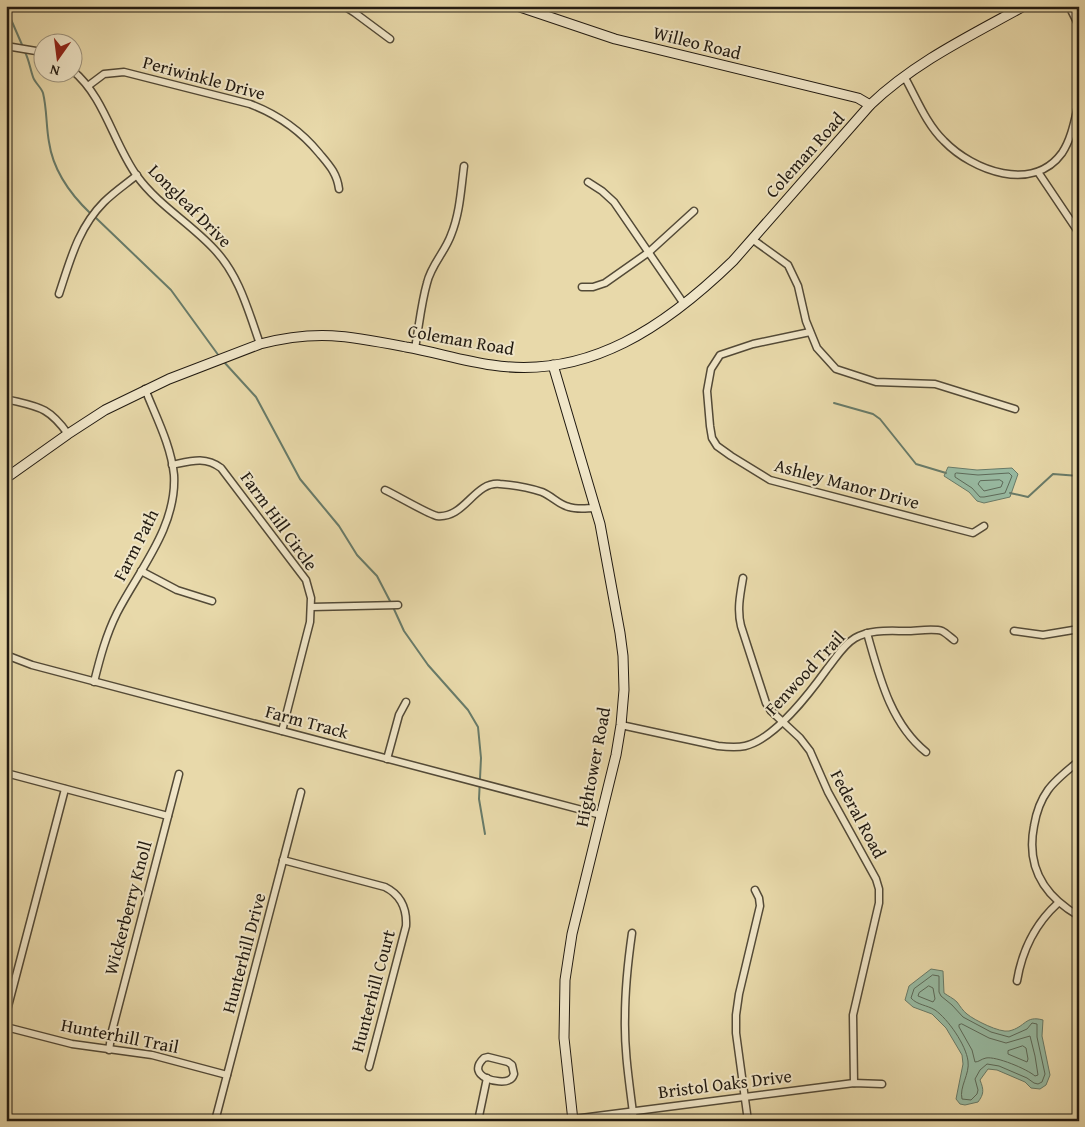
<svg xmlns="http://www.w3.org/2000/svg" width="1085" height="1127" viewBox="0 0 1085 1127" font-family="'Gentium Book Plus',serif">
  <style>
    .water { fill: #98bba3; stroke: #687b69 }
    .lines { fill: none; stroke-linecap: round; stroke-linejoin: round }
    .shore { stroke: #5c6a5a; stroke-width: 1 }
    .stream { stroke: #687b69; stroke-width: 2 }
    .street-casing { stroke: #534a37; stroke-width: 9 }
    .secondary-casing { stroke: #211a11; stroke-width: 11 }
    .street { stroke: #f0e6c8; stroke-width: 6 }
    .secondary { stroke: #f0e6c8; stroke-width: 9 }
    .labels { text-anchor: middle; stroke-width: 4; stroke-linejoin: round; paint-order: stroke }
    .street-label { font-size: 18px; fill: #211a11; stroke: #f0e6c8 }
  </style>
  <rect width="100%" height="100%" fill="#e8d9aa"/>
  <filter id="stains"><feTurbulence type="fractalNoise" baseFrequency=".004" numOctaves="4"/><feColorMatrix values="0 0 0 0 .2 0 0 0 0 .09 0 0 0 0 .02 0 0 0 .5 -.17"/></filter>
  <radialGradient id="worn" r=".72"><stop offset=".6" stop-color="#630" stop-opacity="0"/><stop offset="1" stop-color="#630" stop-opacity=".3"/></radialGradient>
  <g class="water">
    <path d="M 948,467 L 977,470 L 1012,468 L 1018,474 L 1010,497 L 984,503 L 977,501 L 969,492 L 944,476 Z"/>
    <path d="M 931,969 L 943,971 L 944,993 C 948,996 953,998 957,1002 C 960,1006 963,1011 967,1014 C 974,1020 1000,1033 1009,1031 C 1026,1027 1025,1015 1043,1020 L 1042,1036 L 1050,1075 L 1046,1085 L 1040,1089 L 1031,1088 L 1025,1082 L 997,1070 L 988,1069 L 980,1080 C 984,1090 984,1094 978,1102 L 965,1105 L 960,1104 L 956,1099 L 963,1064 L 962,1055 L 946,1028 L 932,1014 L 913,1007 L 905,1000 L 909,986 Z"/>
  </g>
  <g class="lines">
    <g class="shore">
      <path d="M 957,473 L 978,475 L 1009,473 L 1012,476 L 1005,493 L 984,497 L 980,497 L 972,488 L 955,477 L 955,474 Z"/>
      <path d="M 1000,480 L 1003,482 L 1001,487 L 984,491 L 978,484 L 980,481 Z"/>
      <path d="M 933,975 L 939,976 L 939,992 L 941,996 L 952,1005 L 963,1017 L 991,1032 L 1009,1037 L 1027,1029 L 1032,1023 L 1037,1024 L 1037,1037 L 1045,1074 L 1042,1082 L 1038,1084 L 1034,1083 L 1027,1078 L 999,1066 L 987,1064 L 980,1070 L 975,1079 L 978,1090 L 977,1094 L 971,1100 L 962,1099 C 959,1087 970,1074 968,1061 C 966,1045 948,1019 935,1010 C 927,1005 917,1005 911,998 L 914,989 Z"/>
      <path d="M 929,986 L 933,988 L 935,999 L 933,1002 L 918,996 L 919,993 Z"/>
      <path d="M 962,1024 L 989,1038 L 1006,1043 L 1030,1036 L 1035,1056 L 1038,1075 L 1035,1076 C 1027,1069 996,1056 986,1058 C 981,1059 979,1062 975,1062 L 972,1050 L 959,1027 L 959,1025 Z"/>
      <path d="M 1023,1046 L 1026,1048 L 1028,1059 L 1027,1062 L 1008,1054 L 1008,1051 Z"/>
    </g>
    <g class="stream">
      <path d="M 6,8 L 23,47"/>
      <path d="M 25,52 C 29,60 30,68 33,77 C 35,83 41,87 43,93 C 47,109 46,126 49,142 C 53,170 71,195 91,214"/>
      <path d="M 95,217 L 171,290 L 219,356"/>
      <path d="M 224,362 L 256,397 L 300,479 L 339,526 L 357,555 L 377,576 L 391,603"/>
      <path d="M 834,403 L 873,414 L 880,419 L 916,464 L 946,473"/>
      <path d="M 1010,493 L 1028,497 L 1053,474 L 1079,476"/>
      <path d="M 393,607 L 404,631 L 428,665 L 468,710 L 478,727 L 481,758 L 479,799 L 485,834"/>
    </g>
    <defs>
      <g id="street">
        <path d="M 344,6 L 355,13 L 390,39"/>
        <path d="M 1069,6 L 1079,26"/>
        <path d="M 6,46 L 42,52"/>
        <path d="M 72,70 C 105,97 113,143 137,176 C 158,205 190,223 214,249 C 239,275 248,310 260,344"/>
        <path d="M 904,76 C 916,97 926,124 944,141 C 973,171 1033,193 1062,153 C 1072,138 1075,118 1079,102"/>
        <path d="M 88,86 L 104,74 L 124,72 L 250,104 C 279,115 300,130 319,153 C 329,165 337,173 339,189"/>
        <path d="M 1038,172 L 1079,233"/>
        <path d="M 588,182 L 602,191 L 614,202 L 684,304"/>
        <path d="M 752,239 L 788,265 L 798,286 L 806,321 L 817,348 L 836,369 L 876,382 L 935,384 L 1015,409"/>
        <path d="M 582,287 L 593,287 L 605,283 L 649,252 L 694,211"/>
        <path d="M 59,294 C 70,261 78,228 104,202 C 114,192 126,184 137,175"/>
        <path d="M 810,332 L 753,344 L 720,355 L 711,369 L 707,391 L 710,426 L 712,438 L 717,446 L 731,456 L 770,480 L 973,533 L 984,526"/>
        <path d="M 415,348 C 419,327 421,304 427,283 C 431,265 445,252 451,235 C 460,213 461,189 464,166"/>
        <path d="M 6,399 C 38,407 48,406 68,434"/>
        <path d="M 172,465 C 191,461 205,456 221,468 L 306,580 L 311,598 L 310,622 L 282,731"/>
        <path d="M 385,490 C 396,495 428,514 437,516 C 465,519 474,481 500,484 C 513,485 530,488 542,492 C 552,496 559,505 569,507 C 578,510 587,508 596,508"/>
        <path d="M 141,571 L 177,590 L 212,601"/>
        <path d="M 743,578 C 740,595 737,610 741,626 L 766,703 L 771,711 L 800,738 L 810,751 L 828,792 L 876,879 L 879,889 L 879,903 L 853,1015 L 854,1083"/>
        <path d="M 312,607 L 398,605"/>
        <path d="M 1014,631 L 1043,635 L 1079,629"/>
        <path d="M 867,633 C 879,675 890,723 926,752"/>
        <path d="M 6,655 L 32,665 L 601,815"/>
        <path d="M 94,682 C 100,658 106,635 117,613 C 139,570 177,527 174,475 C 171,445 156,417 145,389"/>
        <path d="M 621,725 L 718,746 C 727,747 736,748 745,746 C 775,739 809,694 827,669 C 836,658 843,645 855,638 C 871,629 890,631 907,631 C 916,631 934,628 942,631 C 946,633 950,637 954,640"/>
        <path d="M 387,759 L 399,715 L 406,702"/>
        <path d="M 1079,761 C 1068,770 1056,779 1048,790 C 1040,801 1036,814 1034,826 C 1026,867 1044,896 1079,916"/>
        <path d="M 6,773 L 168,816"/>
        <path d="M 283,860 L 385,887 C 401,895 407,908 406,926 L 369,1067"/>
        <path d="M 632,933 C 628,961 625,989 625,1017 C 624,1052 630,1087 634,1121"/>
        <path d="M 1017,981 C 1022,951 1036,923 1058,903"/>
        <path d="M 6,1014 L 65,789"/>
        <path d="M 6,1027 L 72,1044 L 152,1055 L 227,1075"/>
        <path d="M 109,1050 L 112,1031 L 179,774"/>
        <path d="M 488,1057 L 508,1062 L 512,1065 L 514,1074 C 513,1077 512,1079 509,1080 C 501,1085 464,1077 484,1058 Z"/>
        <path d="M 215,1121 L 301,792"/>
        <path d="M 478,1121 L 487,1078"/>
        <path d="M 558,1121 L 854,1083 L 882,1084"/>
        <path d="M 748,1121 L 736,1033 L 736,1015 L 739,994 L 760,906 L 759,898 L 755,890"/>
      </g>
      <g id="secondary">
        <path d="M 517,6 L 615,39 L 858,98 L 870,105"/>
        <path d="M 553,365 L 600,524 L 620,633 L 623,656 L 624,690 L 621,725 L 616,755 L 572,934 L 565,980 L 564,1038 L 573,1121"/>
        <path d="M 6,478 L 68,434 L 105,410 L 169,379 L 260,344 C 317,329 350,336 406,347 C 435,352 463,361 492,365 C 589,380 667,325 733,261 L 870,105 C 915,62 970,36 1024,6"/>
      </g>
    </defs>
    <use href="#street" class="street-casing"/>
    <use href="#secondary" class="secondary-casing"/>
    <use href="#street" class="street"/>
    <use href="#secondary" class="secondary"/>
  </g>
  <g class="labels">
    <g class="street-label">
      <text transform="translate(697 43) rotate(14)" y="6">Willeo Road</text>
      <text transform="translate(204 78) rotate(15)" y="6">Periwinkle Drive</text>
      <text transform="translate(805 155) rotate(-48)" y="6">Coleman Road</text>
      <text transform="translate(190 206) rotate(45)" y="6">Longleaf Drive</text>
      <text transform="translate(461 340) rotate(10)" y="6">Coleman Road</text>
      <text transform="translate(847 484) rotate(15)" y="6">Ashley Manor Drive</text>
      <text transform="translate(279 521) rotate(54)" y="6">Farm Hill Circle</text>
      <text transform="translate(136 545) rotate(-63)" y="6">Farm Path</text>
      <text transform="translate(805 673) rotate(-47)" y="6">Fenwood Trail</text>
      <text transform="translate(307 722) rotate(15)" y="6">Farm Track</text>
      <text transform="translate(593 767) rotate(-79)" y="6">Hightower Road</text>
      <text transform="translate(858 814) rotate(62)" y="6">Federal Road</text>
      <text transform="translate(128 908) rotate(-75)" y="6">Wickerberry Knoll</text>
      <text transform="translate(244 953) rotate(-75)" y="6">Hunterhill Drive</text>
      <text transform="translate(373 991) rotate(-75)" y="6">Hunterhill Court</text>
      <text transform="translate(120 1036) rotate(11)" y="6">Hunterhill Trail</text>
      <text transform="translate(725 1084) rotate(-7)" y="6">Bristol Oaks Drive</text>
    </g>
  </g>
  <rect width="1085" height="1127" fill="none" stroke="#e8d9aa" stroke-width="25"/>
  <rect x="8" y="8" width="1070" height="1112" fill="none" stroke="#211a11" stroke-width="2.5"/>
  <rect x="12" y="12" width="1060" height="1102" fill="none" stroke="#211a11"/>
  <g transform="translate(58 58) rotate(194)"><circle r="24" fill="#f0e6c8" stroke="#9d947f"/>
  <path d="M0-4L9 19L0 12L-9 19Z" fill="#8f2418"/>
  <text y="-8" font-size="14" font-weight="bold" text-anchor="middle" fill="#211a11">N</text>
  </g>
  <rect width="100%" height="100%" filter="url(#stains)"/>
  <rect width="100%" height="100%" fill="url(#worn)"/>
</svg>
